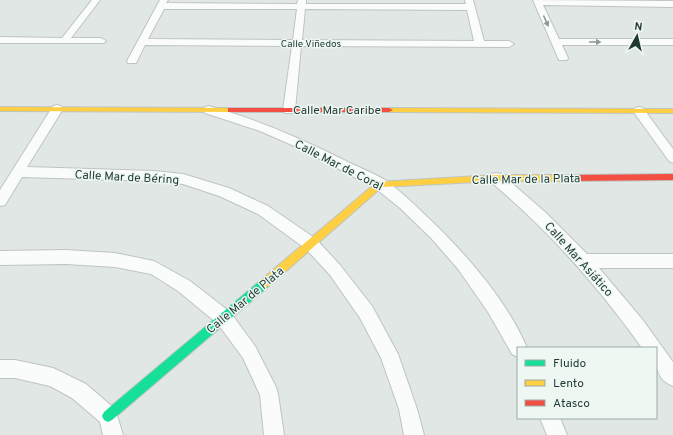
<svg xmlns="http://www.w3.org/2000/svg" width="673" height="435" viewBox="0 0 673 435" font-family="Overpass,sans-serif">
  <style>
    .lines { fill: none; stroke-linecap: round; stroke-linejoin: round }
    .street-casing { stroke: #bec4c1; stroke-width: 2 }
    .fast-casing { stroke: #bdc5c2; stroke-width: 2 }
    .slow-casing { stroke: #bdc5c2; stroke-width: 2 }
    .jam-casing { stroke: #bdc5c2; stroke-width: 2 }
    .street { fill: #fafbfb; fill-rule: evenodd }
    .fast { fill: #16e098; fill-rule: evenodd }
    .slow { fill: #ffcf43; fill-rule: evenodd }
    .jam { fill: #f24e42; fill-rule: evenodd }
    .oneway { fill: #8c9a97 }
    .labels { text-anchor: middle; stroke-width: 3; stroke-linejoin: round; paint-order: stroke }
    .far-street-label { font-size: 10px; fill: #1f3a33; stroke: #eef7f2 }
    .street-label { font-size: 12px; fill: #1f3a33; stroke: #eef7f2 }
  </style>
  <rect width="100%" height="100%" fill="#e1e7e4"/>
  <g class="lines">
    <defs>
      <g id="street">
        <path d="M 92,0 L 100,0 L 71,38 L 101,38 L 106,41 L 104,43 L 0,43 L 0,37 L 62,38 Z"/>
        <path d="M 160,0 L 168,0 L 166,3 L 297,4 L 298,0 L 306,0 L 306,4 L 466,4 L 465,0 L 473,0 L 484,41 L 509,41 L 514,44 L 509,47 L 301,46 L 295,110 L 293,113 L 285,113 L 283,110 L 292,46 L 145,45 L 136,63 L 128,63 L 127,61 ZM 164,9 L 297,9 L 293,40 L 148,39 ZM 305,9 L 467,10 L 474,41 L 302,40 Z"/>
        <path d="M 533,0 L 673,1 L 673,7 L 543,5 L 559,39 L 673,39 L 673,45 L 562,45 L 568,58 L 567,60 L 559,60 Z"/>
        <path d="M 57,105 L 61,106 L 63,109 L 27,167 L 154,171 L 183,174 L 229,188 L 268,206 L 316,239 L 340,265 L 372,306 L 398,354 L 417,409 L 424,435 L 404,435 L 399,409 L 381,358 L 360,318 L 330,275 L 306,249 L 258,214 L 219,196 L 183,184 L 154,181 L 22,177 L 5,205 L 0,206 L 0,190 L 53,106 Z"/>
        <path d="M 209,106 C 256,119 300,138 344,160 C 357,167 372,172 385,180 C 399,190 412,202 424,214 C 462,249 507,300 527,348 L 518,348 L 518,357 L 512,354 L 488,312 L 458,269 L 431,238 L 400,208 L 375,188 L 301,149 L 260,131 L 205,113 L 203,110 L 205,107 Z"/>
        <path d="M 639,107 L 643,108 L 673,149 L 673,163 L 669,161 L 633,111 L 635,108 Z"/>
        <path d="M 496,173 L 501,174 L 545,212 L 587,254 L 673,254 L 673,268 L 599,268 L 642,319 L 673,362 L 673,386 C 655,379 656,364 656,348 L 642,348 C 598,286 549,231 491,182 L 490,178 L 491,174 Z"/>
        <path d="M 66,250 L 115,253 L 154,261 L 190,281 L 230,312 L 255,346 L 276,387 L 278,394 L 284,435 L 264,435 L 260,395 L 243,358 L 218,324 L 178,291 L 151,274 L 115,267 L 66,264 L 0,265 L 0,251 Z"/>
        <path d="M 0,360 L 15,360 L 53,368 L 86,384 L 115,409 L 123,435 L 103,435 L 100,422 L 72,398 L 50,386 L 15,378 L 0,378 Z"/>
        <path d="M 540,418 L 560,418 L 567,435 L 547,435 Z"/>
      </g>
      <path id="fast" d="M 265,278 L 269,280 L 270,283 L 269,286 L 112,420 L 108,422 L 104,420 L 102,416 L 104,412 L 261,280 Z"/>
      <g id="slow">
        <path d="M 0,107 L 231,108 L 235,110 L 231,112 L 0,111 Z"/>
        <path d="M 386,108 L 673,109 L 673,113 L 389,112 L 386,112 Z"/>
        <path d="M 496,175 L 573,175 L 577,178 L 573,181 L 496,181 L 382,187 L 269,286 L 265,288 L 261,286 L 260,283 L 261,280 L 377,182 Z"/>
      </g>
      <g id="jam">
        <path d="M 228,108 L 389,108 L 393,110 L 389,112 L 228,112 Z"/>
        <path d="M 673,174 L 673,180 L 573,181 L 569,178 L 573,175 Z"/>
      </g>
    </defs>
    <use href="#street" class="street-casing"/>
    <use href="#fast" class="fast-casing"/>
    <use href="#slow" class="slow-casing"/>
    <use href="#jam" class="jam-casing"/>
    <use href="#street" class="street"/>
    <use href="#fast" class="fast"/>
    <use href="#slow" class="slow"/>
    <use href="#jam" class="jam"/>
  </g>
  <defs><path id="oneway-solid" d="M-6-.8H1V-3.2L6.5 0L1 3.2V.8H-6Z"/></defs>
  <g class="oneway">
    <use href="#oneway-solid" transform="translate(546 21) rotate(66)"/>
    <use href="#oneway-solid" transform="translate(595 42)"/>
  </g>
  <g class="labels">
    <g class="far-street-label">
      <text x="311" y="47">Calle Viñedos</text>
    </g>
    <g class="street-label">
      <text x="337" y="114">Calle Mar Caribe</text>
      <text transform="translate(339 165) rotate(27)" y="4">Calle Mar de Coral</text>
      <text transform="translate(127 177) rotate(3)" y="4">Calle Mar de Béring</text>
      <text transform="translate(526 179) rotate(-1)" y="4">Calle Mar de la Plata</text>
      <text transform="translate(579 259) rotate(48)" y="4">Calle Mar Asiático</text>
      <text transform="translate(245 300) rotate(-40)" y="4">Calle Mar de Plata</text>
    </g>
  </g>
  <rect x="517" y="347" width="140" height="72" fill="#eef7f2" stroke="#9baba6"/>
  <rect x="525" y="360" width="20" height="6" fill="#16e098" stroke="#9baba6"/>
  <text x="553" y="367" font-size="12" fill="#1f3a33">Fluido</text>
  <rect x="525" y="380" width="20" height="6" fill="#ffcf43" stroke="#9baba6"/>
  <text x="553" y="387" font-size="12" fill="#1f3a33">Lento</text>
  <rect x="525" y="400" width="20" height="6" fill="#f24e42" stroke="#9baba6"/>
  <text x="553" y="407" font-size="12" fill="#1f3a33">Atasco</text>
  <g transform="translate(637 36) rotate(8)" stroke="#eef7f2" stroke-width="3" paint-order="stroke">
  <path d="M0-3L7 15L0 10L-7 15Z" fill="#1f3a33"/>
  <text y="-6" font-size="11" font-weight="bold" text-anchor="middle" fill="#1f3a33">N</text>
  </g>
</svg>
